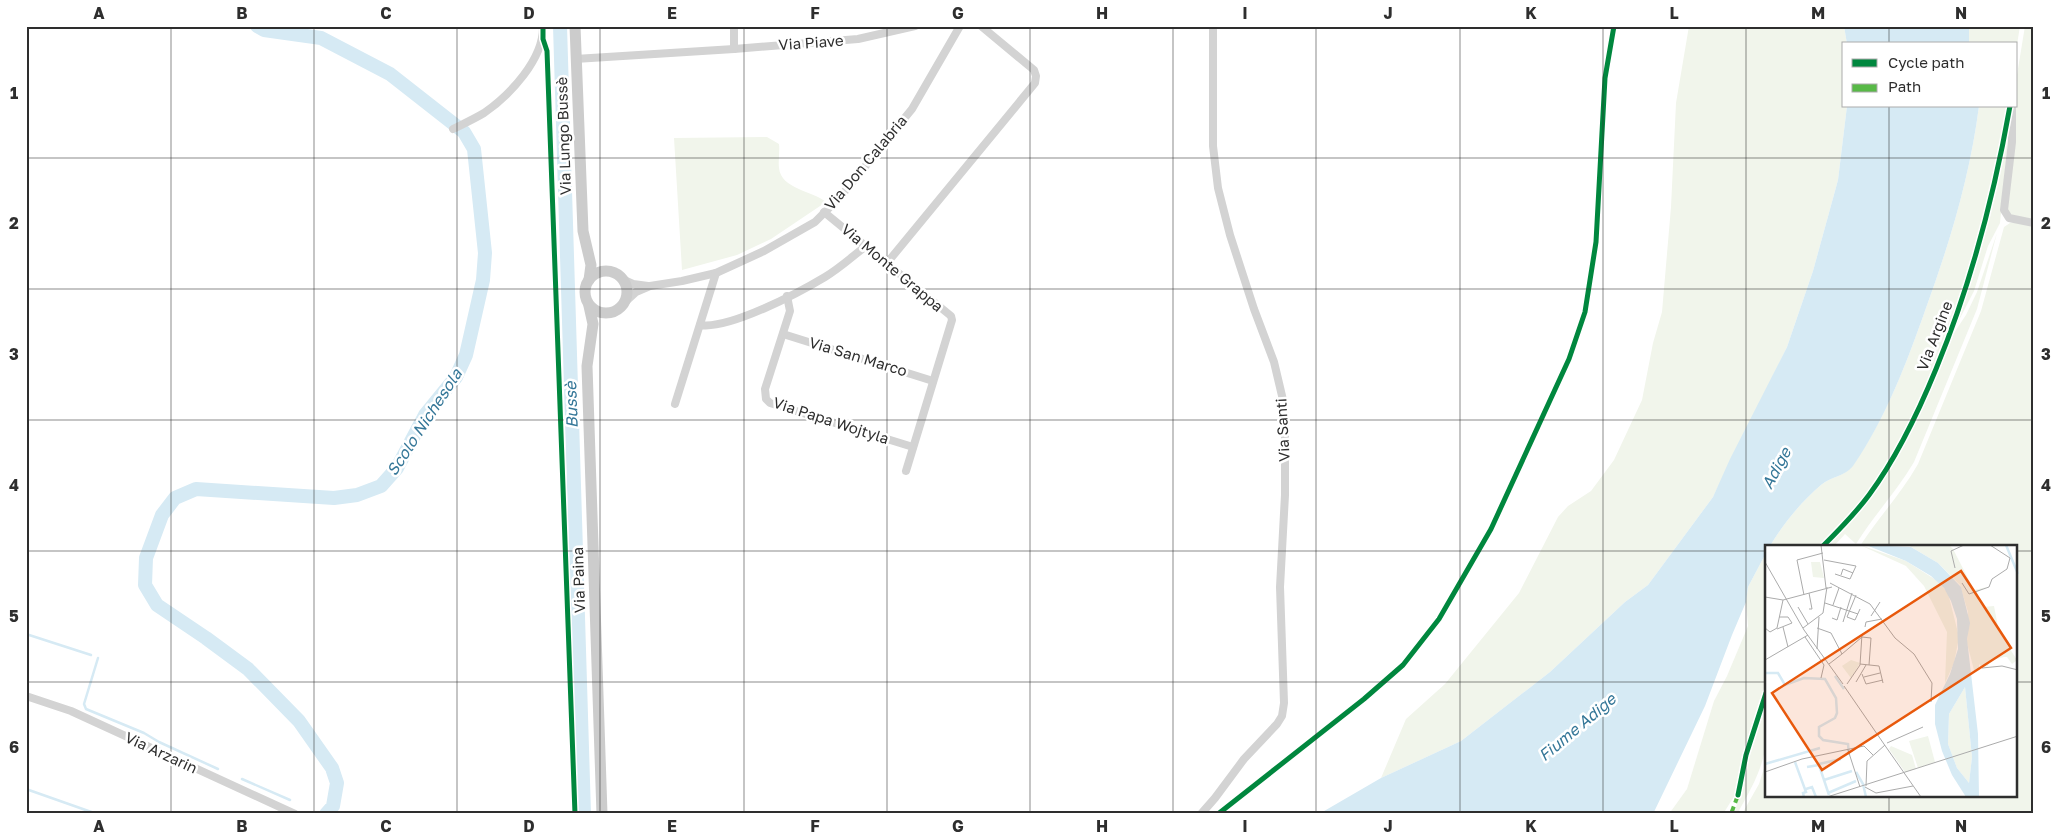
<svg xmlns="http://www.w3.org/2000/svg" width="2060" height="840" viewBox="0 0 2060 840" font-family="'Golos Text',sans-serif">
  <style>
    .green { fill: #f1f5eb }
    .water { fill: #d6eaf4 }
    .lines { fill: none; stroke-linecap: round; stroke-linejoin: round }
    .stream { stroke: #d6eaf4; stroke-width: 2.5 }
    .river { stroke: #d6eaf4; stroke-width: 14 }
    .street { stroke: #d3d3d3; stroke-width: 8 }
    .secondary { stroke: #ccc; stroke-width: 11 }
    .quiet { stroke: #58b947; stroke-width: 4; stroke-dasharray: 8 4; stroke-linecap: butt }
    .cycleway-casing { stroke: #fff; stroke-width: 8 }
    .cycleway { stroke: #00873e; stroke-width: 5 }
    .grid { fill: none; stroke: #2e2e2e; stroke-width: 1; stroke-opacity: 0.55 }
    .labels { text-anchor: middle; stroke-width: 5; stroke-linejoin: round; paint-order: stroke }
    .street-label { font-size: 15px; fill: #2e2e2e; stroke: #fff }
    .water-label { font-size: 16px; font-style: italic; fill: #357798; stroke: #fff }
    .inset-river { fill: none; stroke: #d6eaf4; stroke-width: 2.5 }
    .inset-road { fill: none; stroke: #ababab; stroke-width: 1 }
    .view { fill: #e8590c; fill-opacity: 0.15; stroke: #e8590c; stroke-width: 2.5 }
    .inset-edge { fill: none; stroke: #2e2e2e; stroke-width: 2.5 }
    .neatline { fill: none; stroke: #2e2e2e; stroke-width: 2 }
    .grid-label { font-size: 16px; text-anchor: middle; font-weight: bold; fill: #2e2e2e }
  </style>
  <rect width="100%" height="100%" fill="#fff"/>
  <g class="green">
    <path d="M 1689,26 L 1844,26 L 1847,44 L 1844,44 L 1844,106 L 1847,106 L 1838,180 L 1813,271 L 1787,347 L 1713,497 L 1648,585 L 1625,602 L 1550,672 L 1461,741 L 1381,778 L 1406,719 L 1445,684 L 1519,593 L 1558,517 L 1568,506 L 1591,491 L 1614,460 L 1642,400 L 1653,343 L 1662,312 L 1671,207 L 1676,103 Z"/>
    <path d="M 1969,26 L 2020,26 L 2016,51 L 2016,44 L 1969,44 Z"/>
    <path d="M 2025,26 L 2034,26 L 2034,221 L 2012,216 L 2007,212 L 2013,106 L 2016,106 L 2016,81 Z"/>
    <path d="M 1979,106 L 2008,106 C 1992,196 1969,284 1934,369 C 1919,405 1903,441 1881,474 C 1863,500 1842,523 1820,546 L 1770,546 C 1783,524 1801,502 1821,485 C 1830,477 1846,476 1853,465 C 1886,418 1907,362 1926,308 C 1950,242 1970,176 1979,106 Z"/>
    <path d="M 2010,120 L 2000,223 L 1988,246 L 1974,291 L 1957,324 L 1977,262 L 1992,207 Z"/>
    <path d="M 767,137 L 779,144 C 780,152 778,160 779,168 C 781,189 813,191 826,202 L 771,239 L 737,255 L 682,270 L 674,138 Z"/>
    <path d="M 2019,222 L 2034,225 L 2034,814 L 1742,814 L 1759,784 L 1766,762 L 1766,796 L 2016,796 L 2016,546 L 1860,546 C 1878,518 1901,494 1918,464 L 1981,311 L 2004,227 L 2010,223 Z"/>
    <path d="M 1997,233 L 1977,309 L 1914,462 C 1897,491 1874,515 1856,544 L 1845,534 L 1834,546 L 1826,546 L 1870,498 L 1899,452 L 1916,421 L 1952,336 L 1966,315 L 1977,292 Z"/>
    <path d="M 1766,553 L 1766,683 L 1762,703 L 1744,755 L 1735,795 L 1723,814 L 1669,814 L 1687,789 L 1714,701 L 1727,676 L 1748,626 L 1746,602 L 1748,587 Z"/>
    <path d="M 1766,704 C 1766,716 1768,730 1766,743 C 1763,769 1750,791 1737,814 L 1734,814 L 1743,784 L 1749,756 Z"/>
  </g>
  <g class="water">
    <path d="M 1844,26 L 1969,26 L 1969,44 L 1847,44 Z"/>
    <path d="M 1847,106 L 1979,106 C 1970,176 1950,242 1926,308 C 1907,362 1886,418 1853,466 C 1846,476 1830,477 1821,485 C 1801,502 1783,524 1770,546 L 1766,546 L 1766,553 L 1748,587 L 1746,602 L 1732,635 L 1705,706 L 1653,814 L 1319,814 L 1381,778 L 1461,741 L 1550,672 L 1625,602 L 1648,585 L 1713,497 L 1730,459 L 1787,347 L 1813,271 L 1838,180 Z"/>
  </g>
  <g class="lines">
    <g class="stream">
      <path d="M 26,634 L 91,655"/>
      <path d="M 98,658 L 84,704 L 86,709 L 144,733 L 159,742 L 218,769"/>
      <path d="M 242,779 L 290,800"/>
      <path d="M 26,789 L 97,814"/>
    </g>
    <g class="river">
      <path d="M 257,26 L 264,30 L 321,38 L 390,74 L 464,132 L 474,149 L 485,253 L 483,280 L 466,355 L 456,377 L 425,415 L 397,468 L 381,486 L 357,495 L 334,498 L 196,489 L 175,498 L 162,515 L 146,558 L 145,585 L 157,605 L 206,638 L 248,669 L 299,721 L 332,768 L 337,783 L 333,806 L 326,814"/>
      <path d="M 560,26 L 584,814"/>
    </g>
    <g class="street">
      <path d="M 734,49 L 858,39 L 915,26"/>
      <path d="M 575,59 L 734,49 L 734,26"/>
      <path d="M 2012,106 L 2012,142 L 2004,210 L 2009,218 L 2034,223"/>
      <path d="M 453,129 C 463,124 474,119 484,113 C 510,95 544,59 543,26"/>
      <path d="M 824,212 L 951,316 L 952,320 L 906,471"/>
      <path d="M 887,263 L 1035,83 L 1036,76 L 1034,70 L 981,26"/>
      <path d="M 622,279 L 633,284 L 648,286"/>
      <path d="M 787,296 L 790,311 L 765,389 L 766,399 L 770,403 L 913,447"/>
      <path d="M 624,303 L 636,292 L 650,286 L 682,281 L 716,273 L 764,251 L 815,222 L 841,196 L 912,109 L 960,26"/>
      <path d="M 700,325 C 729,330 800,292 825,277 C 840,268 853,256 866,246"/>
      <path d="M 783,334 L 933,381"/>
      <path d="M 675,404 L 716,273"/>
      <path d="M 26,696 L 71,711 L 295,814"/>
      <path d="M 1201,814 L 1215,798 L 1244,759 L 1277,724 L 1282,716 L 1284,703 L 1280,587 L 1285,495 L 1285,419 L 1283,400 L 1274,362 L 1254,309 L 1230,235 L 1218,188 L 1213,146 L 1213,26"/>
    </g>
    <g class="secondary">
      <path d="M 575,26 L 583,231 L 591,265 L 589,280"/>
      <circle cx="606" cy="292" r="21"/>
      <path d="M 589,306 L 593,324 L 587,366 L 602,814"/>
    </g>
    <path class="quiet" d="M 1731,814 L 1738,795"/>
    <defs>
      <g id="cycleway">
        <path d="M 543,26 L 543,39 L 547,51 L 575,814"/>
        <path d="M 1823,546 C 1839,530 1855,514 1869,495 C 1897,457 1918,413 1936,369 C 1971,284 1994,196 2010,106"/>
        <path d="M 1738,795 L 1746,755 L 1766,693"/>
        <path d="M 1218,814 L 1364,699 L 1403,665 L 1439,619 L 1491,529 L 1569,359 L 1585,312 L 1596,242 L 1605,78 L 1614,26"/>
      </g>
    </defs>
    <use href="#cycleway" class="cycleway-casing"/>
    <use href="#cycleway" class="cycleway"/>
  </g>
  <path class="grid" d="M 171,26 L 171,814M 314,26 L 314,814M 457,26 L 457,814M 600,26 L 600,814M 744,26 L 744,814M 887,26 L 887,814M 1030,26 L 1030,814M 1173,26 L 1173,814M 1316,26 L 1316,814M 1460,26 L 1460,814M 1603,26 L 1603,814M 1746,26 L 1746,814M 1889,26 L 1889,44M 1889,106 L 1889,546M 26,158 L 2034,158M 26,289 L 2034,289M 26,420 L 2034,420M 26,551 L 1766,551M 2016,551 L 2034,551M 26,682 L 1766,682M 2016,682 L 2034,682M 1889,796 L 1889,814"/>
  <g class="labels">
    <g class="street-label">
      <text transform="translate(811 43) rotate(-4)" y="5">Via Piave</text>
      <text transform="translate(564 136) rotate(-92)" y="5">Via Lungo Bussè</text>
      <text transform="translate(866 163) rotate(-50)" y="5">Via Don Calabria</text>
      <text transform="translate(892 268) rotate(40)" y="5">Via Monte Grappa</text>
      <text transform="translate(1935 336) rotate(-69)" y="5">Via Argine</text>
      <text transform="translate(858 357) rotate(17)" y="5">Via San Marco</text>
      <text transform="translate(831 421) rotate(18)" y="5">Via Papa Wojtyla</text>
      <text transform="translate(1283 430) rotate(-93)" y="5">Via Santi</text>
      <text transform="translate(579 580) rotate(-92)" y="5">Via Paina</text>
      <text transform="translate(161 753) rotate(25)" y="5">Via Arzarin</text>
    </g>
    <g class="water-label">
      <text transform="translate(571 405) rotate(-92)" y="6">Bussè</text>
      <text transform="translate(424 422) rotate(-57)" y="6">Scolo Nichesola</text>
      <text transform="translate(1776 468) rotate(-62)" y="6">Adige</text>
      <text transform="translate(1577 727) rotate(-40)" y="6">Fiume Adige</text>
    </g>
  </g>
  <g transform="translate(1765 545)">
    <rect width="252" height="252" fill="#fff"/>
    <path d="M 95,0 L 141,16 L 171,35 L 183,48 L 194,92 L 189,118 L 180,138 L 182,87 L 159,41 L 141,21 ZM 143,0 L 184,0 L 188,4 L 209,45 L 222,42 L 212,47 L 214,57 L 218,62 L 229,61 L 234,87 L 252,115 L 247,119 L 242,112 L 239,112 L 224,116 L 223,121 L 217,122 L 214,119 L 214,124 L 209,125 L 202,98 L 203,67 L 195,40 L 173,18 ZM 46,17 L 55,17 L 59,33 L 48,32 ZM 86,115 L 95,118 L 86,133 L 77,121 ZM 200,142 L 207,212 L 204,238 L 192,223 L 183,199 L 184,169 ZM 163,191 L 170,217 L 153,223 L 144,196 ZM 126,201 L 147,210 L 151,224 L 140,227 L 124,204 Z" fill="#f1f5eb"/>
    <path d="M 101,0 L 146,2 L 173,18 L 196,42 L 205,78 L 202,94 L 213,189 L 214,252 L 201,252 L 187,230 L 177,206 L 170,179 L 170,160 L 185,129 L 193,104 L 192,74 L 186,56 L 179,43 L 166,31 L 141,16 ZM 200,142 L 207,212 L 204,238 L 192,223 L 183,199 L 184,169 Z" fill="#d6eaf4" fill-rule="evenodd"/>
    <path class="inset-river" d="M 241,0 L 253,29M 0,128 L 13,128 L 20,140 L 39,133 L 60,134 L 71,153 L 72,168 L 70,173 L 54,182 L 54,191 L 58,195 L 83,199 L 84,210M 70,131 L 79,144M 30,217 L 41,247 L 38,248 L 39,252M 0,219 L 55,203M 54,219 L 76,214M 42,222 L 54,220 L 64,250M 91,227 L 98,239 L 101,252M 59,235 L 87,226M 41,244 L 47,242 L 51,252M 63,248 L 91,236"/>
    <path class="inset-road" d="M 56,0 L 61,43M 225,0 L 245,13M 59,15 L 91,21 L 85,34 L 70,29M 0,17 L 39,85 L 78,139M 190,23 L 186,6 L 199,0M 76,30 L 78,24 L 88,28M 65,38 L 105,59 L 130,93 L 149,109 L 167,138 L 166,157M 197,38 L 204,49 L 224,42 L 227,34 L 242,24 L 245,13M 44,48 L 47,64 L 44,64M 39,50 L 32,15 L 58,8M 91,50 L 82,72 L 90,75 L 95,64M 0,52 L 18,55 L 67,42M 60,58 L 93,69M 68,60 L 74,43M 33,62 L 43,79M 106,71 L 115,57M 67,73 L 72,75 L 76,62M 78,77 L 87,48M 18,82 L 23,102M 100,82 L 101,77 L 117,74M 0,83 L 5,87 L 12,83 L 18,55M 38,83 L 58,68 L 62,42M 52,83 L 66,88 L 77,109 L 64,119M 12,84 L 27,78 L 23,72 L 14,72M 40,92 L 59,120 L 56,133M 52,104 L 54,72M 77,109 L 97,92 L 106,93 L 104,120M 0,115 L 43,90M 95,119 L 114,121 L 118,138M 217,123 L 237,121 L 253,125M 97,129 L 101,139 L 118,135M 99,132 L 115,128M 91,137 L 101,120M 82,139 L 95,120 L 97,89M 79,141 L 121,202M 122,198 L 158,182M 121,202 L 156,252M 83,205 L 95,242M 0,227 L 37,214 L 99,201 L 108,210M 101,241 L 102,216 L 120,200M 100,242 L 111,248 L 148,241M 62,252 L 253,191"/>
    <path class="view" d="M 196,26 L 246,103 L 57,225 L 7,148 Z"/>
    <rect width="252" height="252" class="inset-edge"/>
  </g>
  <rect width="2060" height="840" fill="none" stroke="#ffffff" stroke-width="55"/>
  <rect x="1842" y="42" width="175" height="65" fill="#ffffff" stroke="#ababab"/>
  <rect x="1852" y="59" width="25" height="8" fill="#00873e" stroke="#ababab"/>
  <text x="1888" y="68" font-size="15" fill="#2e2e2e">Cycle path</text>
  <rect x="1852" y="84" width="25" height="8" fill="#58b947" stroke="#ababab"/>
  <text x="1888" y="92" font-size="15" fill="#2e2e2e">Path</text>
  <rect x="28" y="28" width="2004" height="784" class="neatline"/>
  <g class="grid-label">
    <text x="99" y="19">A</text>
    <text x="242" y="19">B</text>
    <text x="386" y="19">C</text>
    <text x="529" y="19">D</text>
    <text x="672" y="19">E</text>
    <text x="815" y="19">F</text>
    <text x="958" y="19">G</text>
    <text x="1102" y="19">H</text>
    <text x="1245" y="19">I</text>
    <text x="1388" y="19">J</text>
    <text x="1531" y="19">K</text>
    <text x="1674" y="19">L</text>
    <text x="1818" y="19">M</text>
    <text x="1961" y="19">N</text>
    <text x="14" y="99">1</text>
    <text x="2046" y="99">1</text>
    <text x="14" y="229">2</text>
    <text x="2046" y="229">2</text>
    <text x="14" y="360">3</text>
    <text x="2046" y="360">3</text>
    <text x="14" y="491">4</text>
    <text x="2046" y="491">4</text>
    <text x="14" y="622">5</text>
    <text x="2046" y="622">5</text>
    <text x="14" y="753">6</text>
    <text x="2046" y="753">6</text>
    <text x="99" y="832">A</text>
    <text x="242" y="832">B</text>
    <text x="386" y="832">C</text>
    <text x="529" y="832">D</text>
    <text x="672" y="832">E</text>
    <text x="815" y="832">F</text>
    <text x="958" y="832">G</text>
    <text x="1102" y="832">H</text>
    <text x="1245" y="832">I</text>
    <text x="1388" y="832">J</text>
    <text x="1531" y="832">K</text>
    <text x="1674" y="832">L</text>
    <text x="1818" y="832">M</text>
    <text x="1961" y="832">N</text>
  </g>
</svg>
